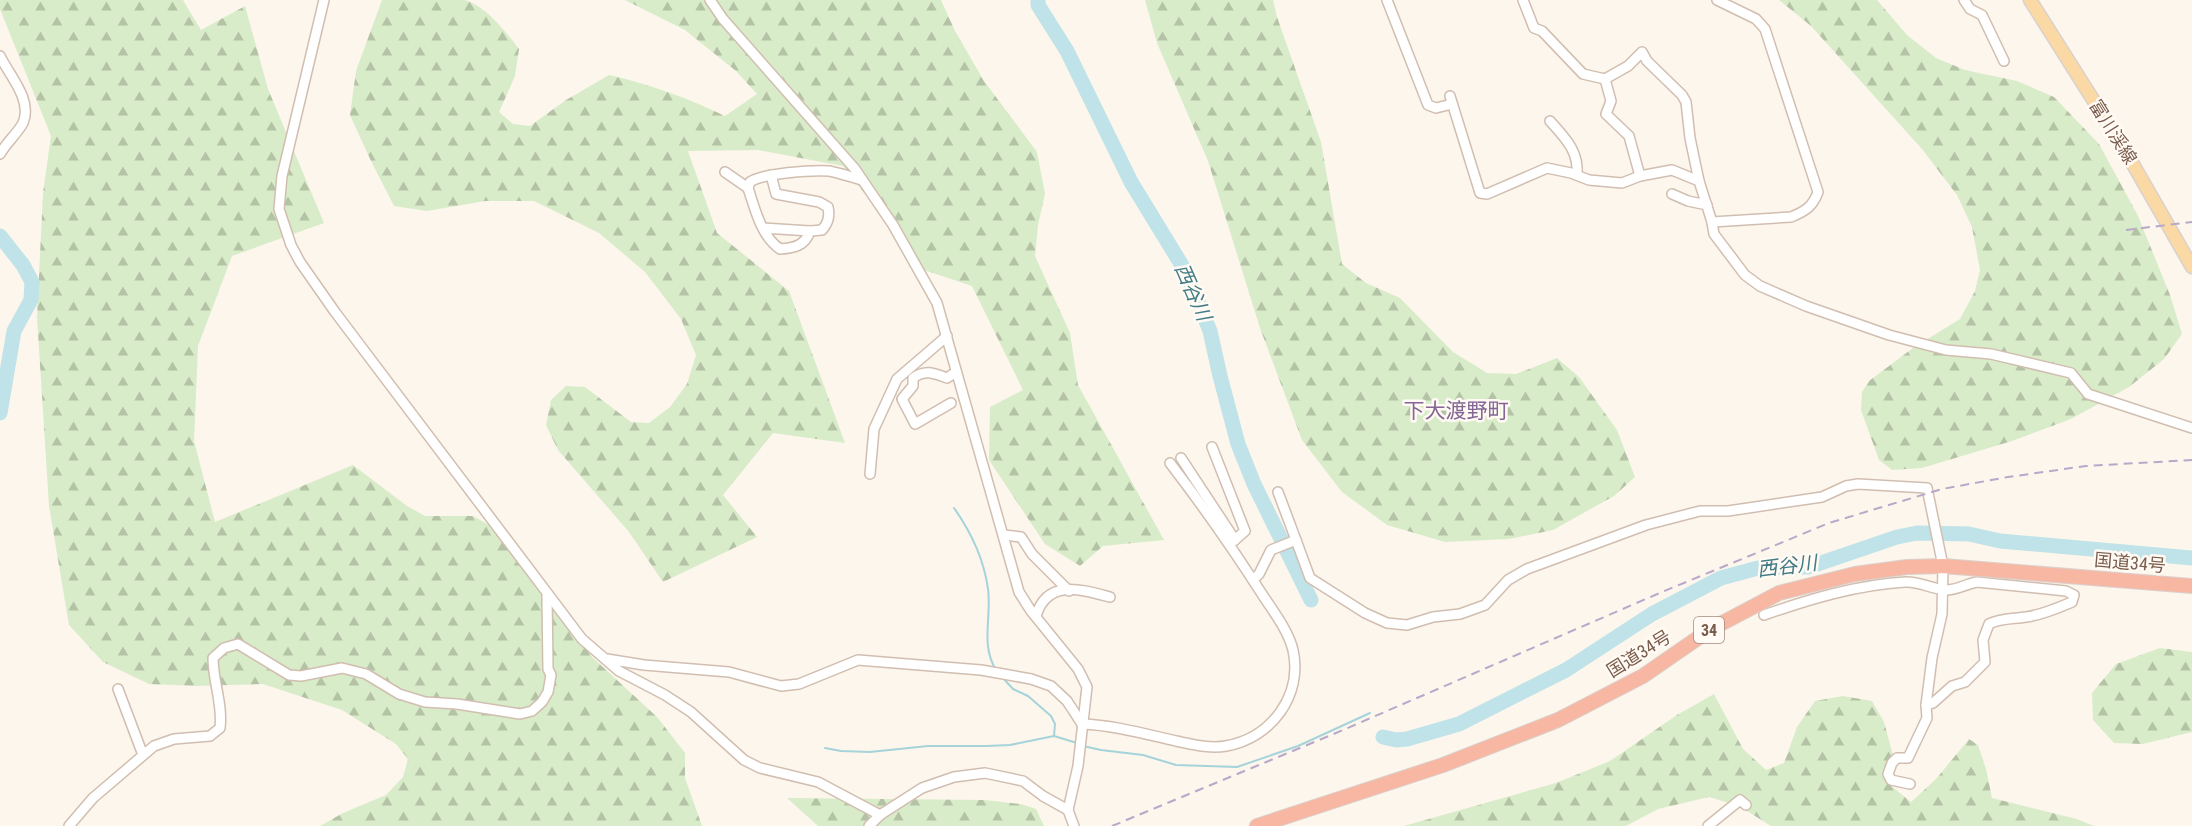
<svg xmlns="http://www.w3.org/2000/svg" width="2192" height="826" viewBox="0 0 2192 826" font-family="'Roboto Condensed','Noto Sans JP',sans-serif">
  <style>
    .forest { fill: url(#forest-firs) }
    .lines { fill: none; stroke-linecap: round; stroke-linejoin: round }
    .stream { stroke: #a5d3da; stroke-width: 2 }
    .river { stroke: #bfe3e8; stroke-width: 15 }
    .minor-casing { stroke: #d1beb0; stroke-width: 12 }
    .major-casing { stroke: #dad1cd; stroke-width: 15 }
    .highway-casing { stroke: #dad1cd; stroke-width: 16 }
    .minor { stroke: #fff; stroke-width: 9 }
    .major { stroke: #fbd9a5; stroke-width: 12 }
    .highway { stroke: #f7b7a3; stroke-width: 14 }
    .rail { stroke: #b9a8c9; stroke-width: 2; stroke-dasharray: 9 6; stroke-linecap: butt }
    .labels { text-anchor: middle; stroke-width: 5; stroke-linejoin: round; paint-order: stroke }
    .shield { fill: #fffaf3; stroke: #a28b7f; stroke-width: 1.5 }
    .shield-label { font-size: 16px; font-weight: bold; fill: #7a5c4d }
    .street-label { font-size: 18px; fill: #7a5c4d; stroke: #fffaf3 }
    .water-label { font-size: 20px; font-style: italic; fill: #437c86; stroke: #fffaf3 }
    .quarter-label { font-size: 21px; fill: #846695; stroke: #fffaf3 }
  </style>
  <defs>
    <pattern id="forest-firs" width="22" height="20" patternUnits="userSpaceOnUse" patternTransform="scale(1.5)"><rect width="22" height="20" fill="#d8ecc9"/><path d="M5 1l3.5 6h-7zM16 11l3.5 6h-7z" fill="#b4c2a5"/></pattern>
  </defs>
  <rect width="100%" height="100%" fill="#fdf6ec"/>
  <g class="forest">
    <path d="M 0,0 L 183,0 L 201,30 L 245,6 L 268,89 L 324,223 L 232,256 L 198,346 L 194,441 L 215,522 L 353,465 L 407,506 L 425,516 L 473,516 L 510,537 L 542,589 L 592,657 L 657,717 L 685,753 L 685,778 L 702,826 L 320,826 L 343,813 L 386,795 L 403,777 L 408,759 L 396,744 L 342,710 L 263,684 L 198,686 L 149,684 L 103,662 L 69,625 L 49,506 L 37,317 L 43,193 L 51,136 L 0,9 Z"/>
    <path d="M 382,0 L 465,0 C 487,7 505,31 519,49 L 515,76 L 499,112 L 513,124 L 530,126 L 566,100 L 609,75 C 649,84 688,98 725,116 L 757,94 L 736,71 L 685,30 L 625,0 L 941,0 L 955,31 L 984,81 L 1037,152 L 1045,194 L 1038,225 L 1035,256 L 1070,333 L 1078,385 L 1164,540 L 1103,546 L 1080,566 L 1045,544 L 989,460 L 990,407 L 1023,390 L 972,286 L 915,267 L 882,216 L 843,166 L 758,150 L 688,151 L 717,233 L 789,291 L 845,443 L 773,433 L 723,495 L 757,537 L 663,582 L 629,532 L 558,450 L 546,425 L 551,400 L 566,386 L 585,387 L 631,422 L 649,423 L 670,407 L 687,384 L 696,355 L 681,319 L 645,272 L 599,233 L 534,201 L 485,201 L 427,211 L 394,206 L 371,161 L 350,115 L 356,71 Z"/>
    <path d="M 1145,0 L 1273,0 L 1277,17 L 1321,142 L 1342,264 L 1366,283 L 1400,298 L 1453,352 L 1487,373 L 1516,374 L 1557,358 L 1579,377 L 1617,430 L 1635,477 L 1614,496 L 1553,530 L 1509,539 L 1445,542 L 1387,525 L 1342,492 L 1302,440 L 1260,328 L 1208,161 L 1157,43 Z"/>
    <path d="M 1779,0 L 1877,0 L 1907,35 L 1936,58 L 1965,70 L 2017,81 L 2054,97 L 2099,144 L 2138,216 L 2170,295 L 2182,334 L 2164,359 L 2129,387 L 2071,419 L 2012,441 L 1922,468 L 1892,470 L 1879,460 L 1861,410 L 1862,392 L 1869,381 L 1913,348 L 1960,319 L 1975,291 L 1980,270 L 1972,227 L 1957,195 L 1922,149 L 1811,26 Z"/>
    <path d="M 2160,648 L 2192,652 L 2192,732 L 2143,744 L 2114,743 L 2093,720 L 2092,693 L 2116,664 Z"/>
    <path d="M 1714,694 L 1743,749 L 1766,770 L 1784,763 L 1797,727 L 1815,701 L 1843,696 L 1872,701 L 1884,722 L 1893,755 L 1885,781 L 1911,802 L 1936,779 L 1969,739 L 1978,745 L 1986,769 L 1992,798 L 2077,819 L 2094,826 L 1771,826 L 1739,806 L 1709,797 L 1658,809 L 1626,826 L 1404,826 L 1556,783 L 1610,761 L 1677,715 Z"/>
    <path d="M 787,798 L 984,800 L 1021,804 L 1036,809 L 1044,826 L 818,826 Z"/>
  </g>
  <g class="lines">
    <g class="stream">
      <path d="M 954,508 C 971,532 984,560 988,589 C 992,617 980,644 996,670"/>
      <path d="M 1002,677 L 1013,689 L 1028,696 L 1051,716 L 1055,724 L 1054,736"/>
      <path d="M 1083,746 L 1101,750 L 1143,755 L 1176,765 L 1237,767 L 1298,746 L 1370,713"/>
      <path d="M 825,748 L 841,751 L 870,752 L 928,746 L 987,746 L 1010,745 L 1054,736 L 1077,743"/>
    </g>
    <g class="river">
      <path d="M 1038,0 L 1038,5 L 1067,51 L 1131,182 L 1186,272 L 1210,331 L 1220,376 L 1238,444 L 1254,484 L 1311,600"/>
      <path d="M 0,236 L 23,265 L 32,282 L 31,300 L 14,331 L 0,413"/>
      <path d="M 1383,737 L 1396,740 L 1407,739 L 1459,724 L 1566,670 L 1652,614 L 1721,578 L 1758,568 L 1809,567 L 1897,537 L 1917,533 L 1969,534 L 2000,541 L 2192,558"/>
    </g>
    <defs>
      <g id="minor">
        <path d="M 324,0 L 282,176 L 279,209 L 291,245 L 300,262 L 335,312 L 582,639 L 619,671 L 665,695 L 691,712 L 744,760 L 760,768 L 818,782 L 880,815 L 922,788 L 954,777 L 985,773 L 1023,781 L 1043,796 L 1068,810"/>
        <path d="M 710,0 L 723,19 L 855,169 L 893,225 L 937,303 L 1019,592 L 1031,611 L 1078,669 L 1087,687 L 1078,766 L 1068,810 L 1074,826"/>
        <path d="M 1387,0 L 1428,105 L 1436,108 L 1452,104"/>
        <path d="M 1523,0 L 1534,28 L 1542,31 L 1583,74 L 1605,79 L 1611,101 L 1606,114 L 1629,136 L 1640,176"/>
        <path d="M 1964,0 L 1970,9 L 1982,15 L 2004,61"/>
        <path d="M 0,56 C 9,75 33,100 23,123 C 17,134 6,143 0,154"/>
        <path d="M 1605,79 L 1628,66 L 1642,52 L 1647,61 L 1682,95 L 1686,102 L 1690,138 L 1699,181"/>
        <path d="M 1450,96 L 1480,193 L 1487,194 L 1547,168 L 1571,173 L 1589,180 L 1622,183 L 1640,176 L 1672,170 L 1699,181 L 1712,222 L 1714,234 L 1745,275 L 1760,286 L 1806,306 L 1889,335 L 1946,350 L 1991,354 L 2071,373 L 2088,394 L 2192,428"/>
        <path d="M 1550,121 C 1565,138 1579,151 1577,175"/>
        <path d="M 725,172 L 748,188"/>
        <path d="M 771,175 L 776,194 L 819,202 L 828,207 C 830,217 828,223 822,230 L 810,231"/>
        <path d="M 1672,194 L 1688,201 L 1707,205"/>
        <path d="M 1712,222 L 1791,217 C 1806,211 1813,206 1818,192 L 1765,29 L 1756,19 L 1717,0"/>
        <path d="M 763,228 L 810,231 C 805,246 794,248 780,249 C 761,236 755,209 748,188 L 750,182 C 763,173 812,170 829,171 C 840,173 851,177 862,180"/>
        <path d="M 951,403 L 915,424 L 902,399 L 913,386 L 913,378 C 925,369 934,373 947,378 L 956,372"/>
        <path d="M 1212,447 L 1245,531 L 1230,544"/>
        <path d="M 1181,458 L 1235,540"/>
        <path d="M 870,474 L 874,429 L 897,379 L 947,336"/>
        <path d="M 1004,535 L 1021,537 L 1032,554 L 1069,591"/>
        <path d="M 1296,540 L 1310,578 L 1365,613 L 1387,623 L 1407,625 L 1433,617 L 1460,614 L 1485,605 L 1508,580 L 1527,569 L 1646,525 L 1700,511 L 1728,511 L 1822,497 L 1846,486 L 1858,484 L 1927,488 L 1943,566 L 1942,614 L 1932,658 L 1926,705"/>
        <path d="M 1253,580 L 1259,574 L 1271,550 L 1296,540 L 1278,492"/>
        <path d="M 1764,615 C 1810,599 1856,585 1905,582 C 1919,581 1931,589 1946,590 C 1957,590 1966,584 1977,582 L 2066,591 L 2074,595 L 2072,602 C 2058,608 2042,615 2026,617 C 2014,619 2000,618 1989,624 L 1983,640 L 1985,662 L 1965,682 L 1952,686 L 1933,703 L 1926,705 L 1927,718 L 1908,758 L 1897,758 L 1892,763 L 1888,774 L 1891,780 L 1910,784"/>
        <path d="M 1036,616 C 1047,579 1080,589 1110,597"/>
        <path d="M 607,659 L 644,665 L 729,672 L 781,686 L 799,684 L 858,660 L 981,670 L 1031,679 L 1051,686 L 1067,701 L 1082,724"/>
        <path d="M 118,689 L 143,755"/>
        <path d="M 1082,724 C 1113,725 1145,734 1176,741 C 1191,744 1210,749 1226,746 C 1271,738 1303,696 1293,650 C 1288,630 1273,611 1262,594 C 1233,549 1203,506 1170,463"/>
        <path d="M 69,826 L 93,798 L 154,746 L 174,739 L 210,736 L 220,728 C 223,704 213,682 213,658 L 224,648 L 238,644 L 289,675 L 301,676 L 342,668 L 366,674 L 399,694 L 425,702 L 457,704 L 520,714 L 532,711 L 542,702 L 548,692 L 551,675 L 548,669 L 547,596"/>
        <path d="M 869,826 L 880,815"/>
        <path d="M 1708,826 L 1740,800 L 1746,805"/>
      </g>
      <path id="major" d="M 2030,0 L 2123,147 L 2192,267"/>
      <path id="highway" d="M 1257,826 L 1443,765 L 1558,720 L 1643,676 L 1711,629 L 1779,593 L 1855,574 L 1907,567 L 1943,566 L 2192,586"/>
    </defs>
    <use href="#minor" class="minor-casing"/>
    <use href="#major" class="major-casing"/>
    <use href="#highway" class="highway-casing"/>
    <use href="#minor" class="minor"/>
    <use href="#major" class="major"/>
    <use href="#highway" class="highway"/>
    <g class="rail">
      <path d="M 2126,230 L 2192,222"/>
      <path d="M 1112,826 L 1336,733 L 1662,592 L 1829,523 L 1942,489 L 2008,477 L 2086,466 L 2192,460"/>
    </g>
  </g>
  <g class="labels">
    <rect class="shield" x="1694" y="617" width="30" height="26" rx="4.5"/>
    <g class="shield-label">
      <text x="1709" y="636">34</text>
    </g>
    <g class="street-label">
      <text transform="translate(2113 132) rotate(58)" y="6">富川渓線</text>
      <text transform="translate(2130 563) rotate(5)" y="6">国道34号</text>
      <text transform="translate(1639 654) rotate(-32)" y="6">国道34号</text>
    </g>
    <g class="water-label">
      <text transform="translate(1193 292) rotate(66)" y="7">西谷川</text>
      <text transform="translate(1787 566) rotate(-7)" y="7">西谷川</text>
    </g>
    <g class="quarter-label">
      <text x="1456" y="418">下大渡野町</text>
    </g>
  </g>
</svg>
